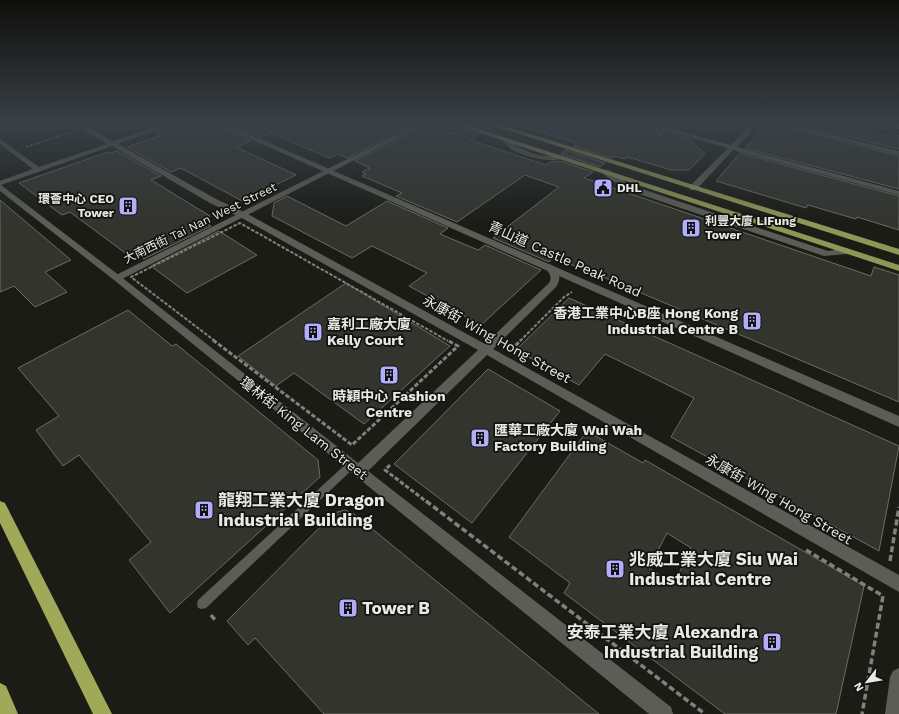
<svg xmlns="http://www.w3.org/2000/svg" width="899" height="714" viewBox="0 0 899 714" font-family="'Work Sans','Noto Sans TC',sans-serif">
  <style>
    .building { fill: #33342e; stroke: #6b6c65; fill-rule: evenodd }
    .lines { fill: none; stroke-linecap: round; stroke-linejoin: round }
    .path-far3 { stroke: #81817c; stroke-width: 1.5; stroke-dasharray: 2.5 1.5; stroke-linecap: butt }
    .path-far2 { stroke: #81817c; stroke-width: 2; stroke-dasharray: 3.5 1.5; stroke-linecap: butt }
    .path-far1 { stroke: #81817c; stroke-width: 3; stroke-dasharray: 4.5 2; stroke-linecap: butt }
    .path { stroke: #81817c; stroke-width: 3.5; stroke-dasharray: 6 3; stroke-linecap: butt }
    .service { fill: #5c5d56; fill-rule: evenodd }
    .minor { fill: #5c5d56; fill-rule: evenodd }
    .tertiary { fill: #5c5d56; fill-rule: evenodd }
    .secondary { fill: #5c5d56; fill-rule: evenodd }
    .primary { fill: #8f9657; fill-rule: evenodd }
    .trunk { fill: #a0a958; fill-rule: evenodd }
    .labels { text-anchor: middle; stroke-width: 3.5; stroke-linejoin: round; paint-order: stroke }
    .far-poi-label { font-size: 12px; font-weight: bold; fill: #e8e8e4; stroke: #12130d; text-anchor: start }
    .far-street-label { font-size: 12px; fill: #e8e8e4; stroke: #12130d }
    .street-label { font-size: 14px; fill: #e8e8e4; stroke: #12130d }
    .poi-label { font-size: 14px; font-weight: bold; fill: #e8e8e4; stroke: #12130d; text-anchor: start }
    .near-poi-label { font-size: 17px; font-weight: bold; fill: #e8e8e4; stroke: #12130d; text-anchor: start }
  </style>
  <rect width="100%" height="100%" fill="#1b1c16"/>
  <g class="building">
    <path d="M 185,124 L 216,124 L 251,141 L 236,147 L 296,175 L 242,201 L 181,168 L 171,172 L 127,147 L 160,136 L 156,134 Z"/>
    <path d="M 230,124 L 413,124 L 347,158 L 338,154 L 329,158 L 271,133 L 260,137 Z"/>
    <path d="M 526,124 L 641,124 L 660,130 L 658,133 L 659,136 L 666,132 L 688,138 L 705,154 L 689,170 L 671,170 L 628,157 L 624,159 L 615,156 L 612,158 L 573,146 L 577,143 L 526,128 Z"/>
    <path d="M 765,124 L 775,124 L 899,156 L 899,189 L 745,148 Z"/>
    <path d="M 795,124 L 852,124 L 867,132 L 886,136 L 888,133 L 899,136 L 899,149 Z"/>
    <path d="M 426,125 L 452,134 L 462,128 L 479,134 L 470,140 L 546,165 L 551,162 L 560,161 L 593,172 L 584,178 L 871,276 L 874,267 L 899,275 L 899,402 L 601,276 L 600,277 L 554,257 L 549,262 L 493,238 L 559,187 L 525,175 L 457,222 L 396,196 L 402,193 L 362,176 L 366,174 L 362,172 L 370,168 L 355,161 Z"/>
    <path d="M 566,150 L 605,163 L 600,167 L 561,154 Z"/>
    <path d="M 117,151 L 161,176 L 151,180 L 210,216 L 205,222 L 211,226 L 144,259 L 136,254 L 128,255 L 70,212 L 62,215 L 19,183 L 108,152 L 110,153 Z"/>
    <path d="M 740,153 L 899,196 L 899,230 L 857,217 L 856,219 L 808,205 L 806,208 L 716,181 Z"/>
    <path d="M 287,196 L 346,226 L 387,201 L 448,228 L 440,234 L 478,250 L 485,245 L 541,270 L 481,325 L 409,286 L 427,273 L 372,246 L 352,258 L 272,216 L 274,203 Z"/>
    <path d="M 0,200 L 71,260 L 45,272 L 67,292 L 35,307 L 14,286 L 0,292 Z"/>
    <path d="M 219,231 L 257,255 L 187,293 L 151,266 Z"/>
    <path d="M 346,283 L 450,346 L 364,424 L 294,373 L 276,386 L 238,356 Z"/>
    <path d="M 569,298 L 899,446 L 879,551 L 671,437 L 694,398 L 605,354 L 579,385 L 516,350 Z"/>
    <path d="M 128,310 L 172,346 L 176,344 L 318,460 L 320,477 L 170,613 L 129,560 L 151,542 L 79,455 L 63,466 L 36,430 L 59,416 L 18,368 Z"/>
    <path d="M 488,369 L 560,411 L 472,523 L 394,464 Z"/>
    <path d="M 587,431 L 643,463 L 645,460 L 864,586 L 836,714 L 725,714 L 564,593 L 570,583 L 509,537 ZM 667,533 L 691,548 L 674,584 L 649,568 Z"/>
    <path d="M 345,510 L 354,514 L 599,714 L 324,714 L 255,638 L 248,645 L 227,621 L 330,517 L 334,513 Z"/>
  </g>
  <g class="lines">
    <g class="path-far3">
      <path d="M 547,130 L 555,125"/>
      <path d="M 26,147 L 72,132"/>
    </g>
    <g class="path-far2">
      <path d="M 215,341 L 131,277 L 240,223 L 448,341"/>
      <path d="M 520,341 L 564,297 L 572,292"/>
    </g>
    <g class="path-far1">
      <path d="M 213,340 L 352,445 L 458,346 L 447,340"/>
      <path d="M 511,350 L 521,340"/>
      <path d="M 390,465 L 385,470 L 427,502"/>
    </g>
    <g class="path">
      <path d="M 426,501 L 705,714"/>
      <path d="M 806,550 L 883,596 L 862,714"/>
      <path d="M 890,561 L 899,507"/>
      <path d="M 211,615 L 216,621"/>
    </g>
    <g class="service">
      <path d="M 664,129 L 667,130 L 661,135 L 659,135 L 659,133 Z"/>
      <path d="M 351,461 L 354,462 L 355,465 L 354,468 L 206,608 L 202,609 L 198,608 L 197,604 L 198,600 L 348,462 Z"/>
    </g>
    <g class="minor">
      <path d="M 75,124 L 83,124 L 113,141 L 163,124 L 173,124 L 118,144 L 216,199 L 246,213 L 485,344 L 549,283 C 553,276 549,273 544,267 L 549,264 C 560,268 562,278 556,287 L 493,349 L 899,575 L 899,592 L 487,355 L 368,471 L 671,707 L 673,714 L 649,714 L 114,280 L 0,191 L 0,181 L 33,169 L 0,144 L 0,139 L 39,167 L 107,144 ZM 112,146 L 210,203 L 240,217 L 478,350 L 358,463 L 120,276 L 1,185 Z"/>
      <path d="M 642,124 L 653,124 L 731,145 L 751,124 L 758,124 L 737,147 L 899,191 L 899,195 L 733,150 L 696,190 L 690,190 L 690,186 L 728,148 Z"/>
      <path d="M 776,124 L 788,124 L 899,151 L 899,155 Z"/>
      <path d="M 502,138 L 506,138 C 516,147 532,155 546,156 C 552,156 559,153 564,157 C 554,165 522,156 511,149 C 508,147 505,143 502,140 Z"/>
      <path d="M 603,170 L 609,170 L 630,185 L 828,251 L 847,248 L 851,251 L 847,254 L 824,256 L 624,189 L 603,174 Z"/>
      <path d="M 899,668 L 899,714 L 885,714 L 890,677 L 893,671 Z"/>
    </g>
    <path class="tertiary" d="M 417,124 L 425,124 L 120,280 L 117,281 L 112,278 L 114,276 Z"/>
    <path class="secondary" d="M 217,124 L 226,124 L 899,416 L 899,427 Z"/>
    <g class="primary">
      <path d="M 453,124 L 463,124 L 899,265 L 899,271 Z"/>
      <path d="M 488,124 L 498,124 L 899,249 L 899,255 Z"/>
      <path d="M 882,124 L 899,125 L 899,129 L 883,125 Z"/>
    </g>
    <g class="trunk">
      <path d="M 0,501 L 5,503 L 112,714 L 93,714 L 0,523 Z"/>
      <path d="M 0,683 L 6,686 L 18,714 L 0,714 Z"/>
    </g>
  </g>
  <linearGradient id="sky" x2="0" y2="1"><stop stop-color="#0f0f0c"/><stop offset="0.55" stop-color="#394047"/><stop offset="1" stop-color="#394047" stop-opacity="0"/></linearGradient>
  <rect width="899" height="224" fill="url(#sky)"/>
  <defs>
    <symbol id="civic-square" viewBox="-11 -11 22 22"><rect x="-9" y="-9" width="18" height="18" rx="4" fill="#b0aefa" stroke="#12130d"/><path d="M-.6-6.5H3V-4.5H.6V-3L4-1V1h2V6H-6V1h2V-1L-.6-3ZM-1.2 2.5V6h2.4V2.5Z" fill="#111"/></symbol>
    <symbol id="building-square" viewBox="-11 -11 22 22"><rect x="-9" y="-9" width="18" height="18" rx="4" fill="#b0aefa" stroke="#12130d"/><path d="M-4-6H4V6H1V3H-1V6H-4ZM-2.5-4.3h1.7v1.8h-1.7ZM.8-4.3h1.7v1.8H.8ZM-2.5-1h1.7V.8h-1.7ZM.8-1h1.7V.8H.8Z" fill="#111"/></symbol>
  </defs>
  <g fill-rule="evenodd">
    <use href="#civic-square" x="592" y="177" width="22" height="22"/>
    <use href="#building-square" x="117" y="195" width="22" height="22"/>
    <use href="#building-square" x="680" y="217" width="22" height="22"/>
    <use href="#building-square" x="741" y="310" width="22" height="22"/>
    <use href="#building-square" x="302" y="321" width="22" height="22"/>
    <use href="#building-square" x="378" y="364" width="22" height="22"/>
    <use href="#building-square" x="469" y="427" width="22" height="22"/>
    <use href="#building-square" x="193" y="499" width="22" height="22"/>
    <use href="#building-square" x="604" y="558" width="22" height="22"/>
    <use href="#building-square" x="337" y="597" width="22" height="22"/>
    <use href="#building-square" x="761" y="631" width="22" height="22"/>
  </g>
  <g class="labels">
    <g class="far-poi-label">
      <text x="617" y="192">DHL</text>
      <text x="114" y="203" text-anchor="end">環薈中心 CEO<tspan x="114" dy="14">Tower</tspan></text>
      <text x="705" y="225">利豐大廈 LiFung<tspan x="705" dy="14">Tower</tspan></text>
    </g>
    <g class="far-street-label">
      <text transform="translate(200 223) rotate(-26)" y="4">大南西街 Tai Nan West Street</text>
    </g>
    <g class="street-label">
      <text transform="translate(565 259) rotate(24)" y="5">青山道 Castle Peak Road</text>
      <text transform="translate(497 339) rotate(29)" y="5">永康街 Wing Hong Street</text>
      <text transform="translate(304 428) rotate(38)" y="5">瓊林街 King Lam Street</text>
      <text transform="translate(779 499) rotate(30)" y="5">永康街 Wing Hong Street</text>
    </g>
    <g class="poi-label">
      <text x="738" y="318" text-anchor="end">香港工業中心B座 Hong Kong<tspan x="738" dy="16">Industrial Centre B</tspan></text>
      <text x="327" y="329">嘉利工廠大廈<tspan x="327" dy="16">Kelly Court</tspan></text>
      <text x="389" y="401" text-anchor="middle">時穎中心 Fashion<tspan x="389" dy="16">Centre</tspan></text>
      <text x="494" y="435">匯華工廠大廈 Wui Wah<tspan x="494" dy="16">Factory Building</tspan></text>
    </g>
    <g class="near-poi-label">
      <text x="218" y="506">龍翔工業大廈 Dragon<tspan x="218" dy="20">Industrial Building</tspan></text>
      <text x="629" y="565">兆威工業大廈 Siu Wai<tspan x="629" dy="20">Industrial Centre</tspan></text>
      <text x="362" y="614">Tower B</text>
      <text x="758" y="638" text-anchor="end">安泰工業大廈 Alexandra<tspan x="758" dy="20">Industrial Building</tspan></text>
    </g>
  </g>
  <g transform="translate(867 682) rotate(239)" stroke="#12130d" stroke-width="3" paint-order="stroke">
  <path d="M0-3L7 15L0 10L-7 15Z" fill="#e8e8e4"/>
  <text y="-6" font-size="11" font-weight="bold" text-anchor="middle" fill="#e8e8e4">N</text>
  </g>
</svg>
